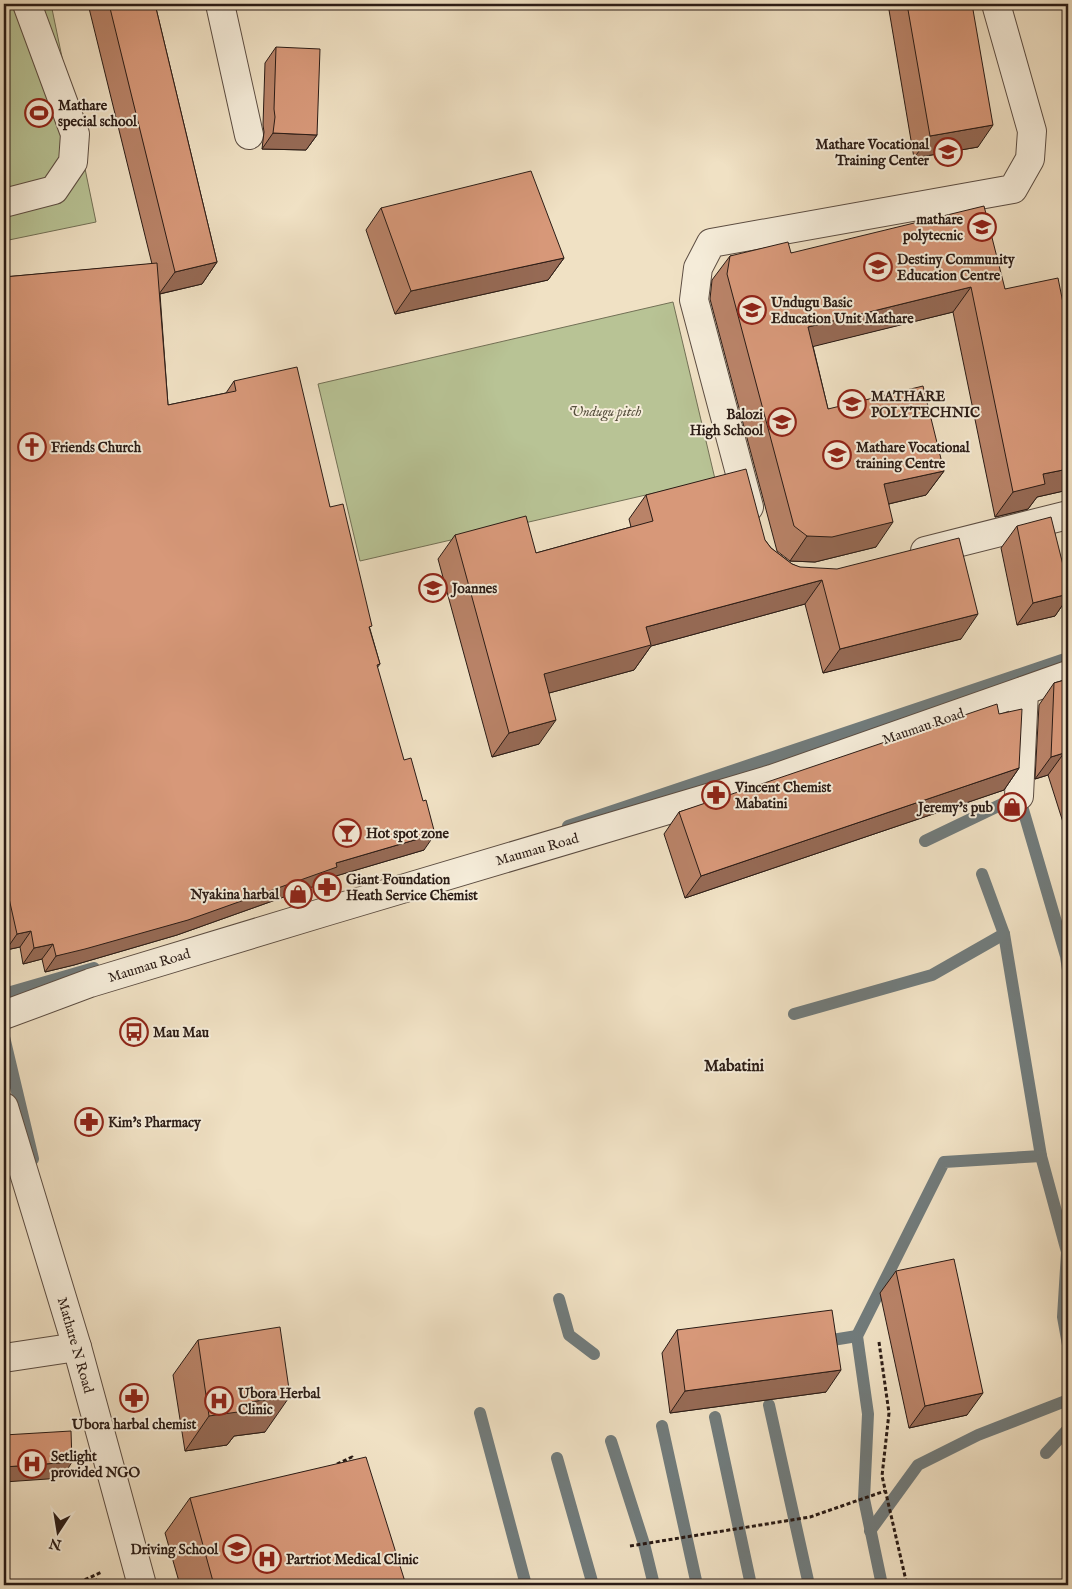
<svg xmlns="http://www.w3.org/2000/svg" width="1072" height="1589" viewBox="0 0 1072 1589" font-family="'IM FELL English',serif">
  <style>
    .green { fill: #b8c395; stroke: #727056 }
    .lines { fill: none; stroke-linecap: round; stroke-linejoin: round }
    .stream { stroke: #717b7b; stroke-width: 12 }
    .minor-casing { stroke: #5c4d42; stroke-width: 30 }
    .path { stroke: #2b1c16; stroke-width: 3; stroke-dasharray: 4 2.5; stroke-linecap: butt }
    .minor { stroke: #f5ecd9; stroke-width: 28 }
    .wall { fill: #b98368; stroke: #2b1c16 }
    .shaded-wall { fill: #966a55; stroke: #2b1c16 }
    .building { fill: #d79879; stroke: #2b1c16 }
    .labels { text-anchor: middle; stroke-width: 4; stroke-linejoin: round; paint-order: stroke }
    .poi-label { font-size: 14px; font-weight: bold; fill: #2b1c16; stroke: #f5ecd9; text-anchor: start }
    .park-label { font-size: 14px; font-style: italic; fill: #554e3c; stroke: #f5ecd9 }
    .street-label { font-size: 14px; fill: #2b1c16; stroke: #f5ecd9 }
    .quarter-label { font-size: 16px; font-weight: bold; fill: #2b1c16; stroke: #f5ecd9 }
  </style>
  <rect width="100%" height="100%" fill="#f0e1c4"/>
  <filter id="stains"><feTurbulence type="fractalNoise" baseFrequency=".004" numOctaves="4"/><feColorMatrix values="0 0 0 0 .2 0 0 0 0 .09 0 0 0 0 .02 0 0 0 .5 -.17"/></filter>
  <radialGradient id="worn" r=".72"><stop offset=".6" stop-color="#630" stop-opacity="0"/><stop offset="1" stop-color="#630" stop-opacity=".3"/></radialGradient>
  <g class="green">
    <path d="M 4,4 L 51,4 L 96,222 L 4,241 Z"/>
    <path d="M 673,302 L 715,479 L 360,561 L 318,384 Z"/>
  </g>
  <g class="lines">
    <g class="stream">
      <path d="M 568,826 L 1068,658"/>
      <path d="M 925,841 L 1019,796 L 1066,956 L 1068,970"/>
      <path d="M 982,874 L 1004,934 L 1041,1156 L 1067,1252 L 1063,1317 L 1068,1345"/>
      <path d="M 4,994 L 94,968"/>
      <path d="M 794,1014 L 932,975 L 1004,934"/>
      <path d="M 4,1037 L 33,1159"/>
      <path d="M 559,1299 L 569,1335 L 594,1354"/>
      <path d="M 820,1342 L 857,1336"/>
      <path d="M 769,1405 L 809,1585"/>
      <path d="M 480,1413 L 526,1585"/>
      <path d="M 715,1417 L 751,1585"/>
      <path d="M 662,1426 L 697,1585"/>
      <path d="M 611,1441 L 644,1544 L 654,1585"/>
      <path d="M 1046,1453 L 1068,1429"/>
      <path d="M 557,1458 L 593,1585"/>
      <path d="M 870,1531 L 918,1465 L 978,1435 L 1068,1400"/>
      <path d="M 882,1585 L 864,1499 L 868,1414 L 857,1336 L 944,1162 L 1041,1156"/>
    </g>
    <defs>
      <g id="minor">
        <path d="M 220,4 L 249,135"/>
        <path d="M 4,203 L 54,190 L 73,162 L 75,134 L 27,4"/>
        <path d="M 749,507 L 694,300 L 698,268 L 711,243 L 1013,189 L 1030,159 L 1032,131 L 996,4"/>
        <path d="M 925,551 L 1068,515"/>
        <path d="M 1019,796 L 1024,691"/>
        <path d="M 4,1015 L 90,983 L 328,911 L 772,779 L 1068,675"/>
        <path d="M 4,1107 L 77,1347 L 142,1585"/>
        <path d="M 4,1358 L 77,1347"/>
      </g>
    </defs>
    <use href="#minor" class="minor-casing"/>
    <g class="path">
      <path d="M 879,1342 L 889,1413 L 882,1476 L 907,1585"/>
      <path d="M 337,1464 L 352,1457 L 354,1464"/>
      <path d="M 630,1546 L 810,1517 L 885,1491"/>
      <path d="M 73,1585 L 102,1572"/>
    </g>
    <use href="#minor" class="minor"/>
  </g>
  <g class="wall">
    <path d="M 88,4 L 155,4 L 217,262 L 202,284 L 160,294 L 168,405 L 226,393 L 234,381 L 330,507 L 370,629 L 380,664 L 377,668 L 424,850 L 329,878 L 326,882 L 177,935 L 74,965 L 45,972 L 42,959 L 23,964 L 20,947 L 6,950 L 4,938 L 4,277 L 152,264 Z"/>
    <path d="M 888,4 L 972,4 L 978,147 L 914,158 Z"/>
    <path d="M 276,47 L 317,135 L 306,150 L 262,149 L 264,132 L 263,125 L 265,63 Z"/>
    <path d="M 381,208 L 564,258 L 548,280 L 395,314 L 366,230 Z"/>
    <path d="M 791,253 L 1005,289 L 1068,328 L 1068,490 L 1037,497 L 1028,509 L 995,517 L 953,312 L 813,346 L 828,409 L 944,471 L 926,495 L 889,504 L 876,547 L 815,562 L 790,561 L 777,551 L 710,299 L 712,280 L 730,256 Z"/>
    <path d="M 646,495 L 765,540 L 771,548 L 792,564 L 961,639 L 823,673 L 805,604 L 651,646 L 634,670 L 549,693 L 539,744 L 492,757 L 438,559 L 455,535 L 536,553 L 631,527 L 629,519 Z"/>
    <path d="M 1017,526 L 1068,585 L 1068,597 L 1055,616 L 1017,625 L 1001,548 Z"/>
    <path d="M 1068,679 L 1068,838 L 1048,775 L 1035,779 L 1039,705 L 1054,683 Z"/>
    <path d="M 999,714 L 1019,768 L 1004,790 L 685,898 L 664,834 L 679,812 Z"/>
    <path d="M 896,1271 L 967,1415 L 909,1428 L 880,1293 Z"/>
    <path d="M 677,1330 L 826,1392 L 670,1413 L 662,1353 Z"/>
    <path d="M 198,1340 L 265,1432 L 234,1436 L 227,1445 L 185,1451 L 173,1375 Z"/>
    <path d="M 190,1498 L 406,1585 L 180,1585 L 165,1533 Z"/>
  </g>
  <g class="shaded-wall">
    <path d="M 993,125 L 978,147 L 914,158 L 930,136 Z"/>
    <path d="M 273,133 L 317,135 L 306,150 L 262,149 Z"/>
    <path d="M 564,258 L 548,280 L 395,314 L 411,291 Z"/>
    <path d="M 217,262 L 202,284 L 159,294 L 175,272 Z"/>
    <path d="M 971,287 L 953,312 L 791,352 L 808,327 Z"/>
    <path d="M 1068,469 L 1068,490 L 1037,497 L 1028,509 L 995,517 L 1013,492 L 1043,474 Z"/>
    <path d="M 944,471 L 926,495 L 867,509 L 884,484 Z"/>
    <path d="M 893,522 L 876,547 L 815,562 L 790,561 L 807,536 Z"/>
    <path d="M 822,580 L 805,604 L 651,646 L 634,670 L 527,699 L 544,674 L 646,627 Z"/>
    <path d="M 1068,594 L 1068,597 L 1055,616 L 1017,625 L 1033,603 Z"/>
    <path d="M 978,614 L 961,639 L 823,673 L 840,649 Z"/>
    <path d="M 556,720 L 539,744 L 492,757 L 509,733 Z"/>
    <path d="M 1064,753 L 1048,775 L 1035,779 L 1051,757 Z"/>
    <path d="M 1019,768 L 1004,790 L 685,898 L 701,876 Z"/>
    <path d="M 435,834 L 424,850 L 329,878 L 326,882 L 177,935 L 74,965 L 45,972 L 56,956 L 336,863 Z"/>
    <path d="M 31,931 L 20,947 L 6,950 L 17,934 Z"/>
    <path d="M 53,944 L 42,959 L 23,964 L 34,948 Z"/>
    <path d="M 841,1370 L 826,1392 L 670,1413 L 685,1391 Z"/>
    <path d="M 983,1393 L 967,1415 L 909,1428 L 925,1406 Z"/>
    <path d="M 290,1396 L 265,1432 L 234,1436 L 227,1445 L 185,1451 L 209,1416 L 250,1402 Z"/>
    <path d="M 72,1462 L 62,1478 L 4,1482 L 4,1467 Z"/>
  </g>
  <g class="building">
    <path d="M 109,4 L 155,4 L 217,262 L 175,272 Z"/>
    <path d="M 907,4 L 972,4 L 993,125 L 930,136 Z"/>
    <path d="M 276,47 L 320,49 L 317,135 L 273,133 L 275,117 L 274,109 Z"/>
    <path d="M 531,171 L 564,258 L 411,291 L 381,208 Z"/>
    <path d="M 984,206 L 1005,289 L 1058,278 L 1068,328 L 1068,469 L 1043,474 L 1045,484 L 1013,492 L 971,287 L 808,327 L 828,409 L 923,386 L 944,471 L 884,484 L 893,522 L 832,537 L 807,536 L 794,526 L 727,274 L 730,256 L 788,242 L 791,253 Z"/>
    <path d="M 157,263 L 168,405 L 236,391 L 234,381 L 297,367 L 330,507 L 343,504 L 372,626 L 369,627 L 380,664 L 377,665 L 404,760 L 411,758 L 423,801 L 426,800 L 435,834 L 336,863 L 337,867 L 188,920 L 85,949 L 56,956 L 53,944 L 34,948 L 31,931 L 17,934 L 4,876 L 4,277 Z"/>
    <path d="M 746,469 L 765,540 L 771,548 L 792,564 L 800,567 L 837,569 L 959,538 L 978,614 L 840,649 L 822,580 L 646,627 L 651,645 L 544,674 L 556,720 L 509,733 L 455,535 L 526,516 L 536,553 L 653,521 L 646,495 Z"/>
    <path d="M 1051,517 L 1068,585 L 1068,594 L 1033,603 L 1017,526 Z"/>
    <path d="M 1068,679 L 1068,767 L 1064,753 L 1051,757 L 1054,683 Z"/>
    <path d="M 997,704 L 999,714 L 1022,709 L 1019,768 L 701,876 L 679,812 Z"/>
    <path d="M 954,1259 L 983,1393 L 925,1406 L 896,1271 Z"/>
    <path d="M 832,1310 L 841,1370 L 685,1391 L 677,1330 Z"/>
    <path d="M 280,1327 L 290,1396 L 250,1402 L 252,1410 L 209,1416 L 198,1340 Z"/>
    <path d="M 71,1431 L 72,1462 L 4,1467 L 4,1435 Z"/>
    <path d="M 366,1457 L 406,1585 L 214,1585 L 190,1498 Z"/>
    <path d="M 97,1579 L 99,1585 L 72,1585 Z"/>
  </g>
  <defs>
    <symbol id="stadium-ring" viewBox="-11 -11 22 22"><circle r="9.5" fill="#f5ecd9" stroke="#8f2418" stroke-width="1.5"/><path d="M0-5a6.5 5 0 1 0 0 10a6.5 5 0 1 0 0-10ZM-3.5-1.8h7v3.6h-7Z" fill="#8f2418"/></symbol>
    <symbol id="university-ring" viewBox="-11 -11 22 22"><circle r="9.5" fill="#f5ecd9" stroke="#8f2418" stroke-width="1.5"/><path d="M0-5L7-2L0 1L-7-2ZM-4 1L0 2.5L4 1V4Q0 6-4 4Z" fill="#8f2418"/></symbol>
    <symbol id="school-ring" viewBox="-11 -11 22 22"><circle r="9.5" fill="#f5ecd9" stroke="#8f2418" stroke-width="1.5"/><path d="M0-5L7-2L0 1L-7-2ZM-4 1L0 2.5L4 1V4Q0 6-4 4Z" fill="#8f2418"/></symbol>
    <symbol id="church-ring" viewBox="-11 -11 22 22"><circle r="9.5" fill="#f5ecd9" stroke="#8f2418" stroke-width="1.5"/><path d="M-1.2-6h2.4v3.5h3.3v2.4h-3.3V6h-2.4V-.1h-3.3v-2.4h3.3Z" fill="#8f2418"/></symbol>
    <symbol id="pharmacy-ring" viewBox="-11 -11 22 22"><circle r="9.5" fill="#f5ecd9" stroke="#8f2418" stroke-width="1.5"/><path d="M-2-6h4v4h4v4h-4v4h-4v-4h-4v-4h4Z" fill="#8f2418"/></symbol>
    <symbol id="shop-ring" viewBox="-11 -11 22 22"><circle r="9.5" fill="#f5ecd9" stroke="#8f2418" stroke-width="1.5"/><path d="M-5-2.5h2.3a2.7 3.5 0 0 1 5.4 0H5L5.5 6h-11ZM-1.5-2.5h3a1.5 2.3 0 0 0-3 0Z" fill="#8f2418"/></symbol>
    <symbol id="bar-ring" viewBox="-11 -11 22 22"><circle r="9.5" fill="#f5ecd9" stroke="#8f2418" stroke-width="1.5"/><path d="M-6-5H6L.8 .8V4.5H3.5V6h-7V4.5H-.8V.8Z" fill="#8f2418"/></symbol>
    <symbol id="bus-ring" viewBox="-11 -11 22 22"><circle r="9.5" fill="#f5ecd9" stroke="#8f2418" stroke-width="1.5"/><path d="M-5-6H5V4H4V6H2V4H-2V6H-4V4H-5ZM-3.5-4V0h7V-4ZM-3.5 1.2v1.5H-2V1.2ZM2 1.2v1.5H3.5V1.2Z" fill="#8f2418"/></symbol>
    <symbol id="hospital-ring" viewBox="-11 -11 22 22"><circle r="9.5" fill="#f5ecd9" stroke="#8f2418" stroke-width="1.5"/><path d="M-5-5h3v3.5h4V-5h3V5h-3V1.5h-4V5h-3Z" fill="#8f2418"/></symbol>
  </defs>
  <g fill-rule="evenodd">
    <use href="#stadium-ring" x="23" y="97" width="32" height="32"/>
    <use href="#university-ring" x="932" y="136" width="32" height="32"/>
    <use href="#university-ring" x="966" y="211" width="32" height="32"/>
    <use href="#school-ring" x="862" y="251" width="32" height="32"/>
    <use href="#school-ring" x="736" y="294" width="32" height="32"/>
    <use href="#university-ring" x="836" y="388" width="32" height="32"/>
    <use href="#school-ring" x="766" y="406" width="32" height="32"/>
    <use href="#church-ring" x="16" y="431" width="32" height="32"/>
    <use href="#university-ring" x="821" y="439" width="32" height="32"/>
    <use href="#university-ring" x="417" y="572" width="32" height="32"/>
    <use href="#pharmacy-ring" x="700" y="779" width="32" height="32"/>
    <use href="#shop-ring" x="996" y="791" width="32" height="32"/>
    <use href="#bar-ring" x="331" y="817" width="32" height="32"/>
    <use href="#pharmacy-ring" x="311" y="871" width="32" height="32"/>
    <use href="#shop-ring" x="282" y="878" width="32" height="32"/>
    <use href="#bus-ring" x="118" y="1016" width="32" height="32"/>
    <use href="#pharmacy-ring" x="73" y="1106" width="32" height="32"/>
    <use href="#pharmacy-ring" x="118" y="1382" width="32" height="32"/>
    <use href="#hospital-ring" x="203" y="1385" width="32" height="32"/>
    <use href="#hospital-ring" x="16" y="1448" width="32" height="32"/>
    <use href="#school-ring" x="221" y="1533" width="32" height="32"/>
    <use href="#hospital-ring" x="251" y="1543" width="32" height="32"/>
  </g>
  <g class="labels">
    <g class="poi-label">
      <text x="58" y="110">Mathare<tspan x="58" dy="16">special school</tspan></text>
      <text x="929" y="149" text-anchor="end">Mathare Vocational<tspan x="929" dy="16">Training Center</tspan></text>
      <text x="963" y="224" text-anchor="end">mathare<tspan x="963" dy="16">polytecnic</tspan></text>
      <text x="897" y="264">Destiny Community<tspan x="897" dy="16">Education Centre</tspan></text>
      <text x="771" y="307">Undugu Basic<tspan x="771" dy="16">Education Unit Mathare</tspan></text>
      <text x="871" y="401">MATHARE<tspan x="871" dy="16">POLYTECHNIC</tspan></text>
      <text x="763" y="419" text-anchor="end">Balozi<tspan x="763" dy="16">High School</tspan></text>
      <text x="51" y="452">Friends Church</text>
      <text x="856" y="452">Mathare Vocational<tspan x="856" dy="16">training Centre</tspan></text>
      <text x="452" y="593">Joannes</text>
      <text x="735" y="792">Vincent Chemist<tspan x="735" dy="16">Mabatini</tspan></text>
      <text x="993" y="812" text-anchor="end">Jeremy's pub</text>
      <text x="366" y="838">Hot spot zone</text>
      <text x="346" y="884">Giant Foundation<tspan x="346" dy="16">Heath Service Chemist</tspan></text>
      <text x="279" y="899" text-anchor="end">Nyakina harbal</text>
      <text x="153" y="1037">Mau Mau</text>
      <text x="108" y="1127">Kim's Pharmacy</text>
      <text x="238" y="1398">Ubora Herbal<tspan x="238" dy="16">Clinic</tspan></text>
      <text x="134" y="1429" text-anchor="middle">Ubora harbal chemist</text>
      <text x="51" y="1461">Setlight<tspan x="51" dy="16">provided NGO</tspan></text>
      <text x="218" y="1554" text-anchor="end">Driving School</text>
      <text x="286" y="1564">Partriot Medical Clinic</text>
    </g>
    <g class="park-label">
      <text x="605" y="416">Undugu pitch</text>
    </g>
    <g class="street-label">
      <text transform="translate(923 726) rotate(-19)" y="5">Maumau Road</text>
      <text transform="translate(537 849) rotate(-16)" y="5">Maumau Road</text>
      <text transform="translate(149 965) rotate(-17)" y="5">Maumau Road</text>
      <text transform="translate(76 1345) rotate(74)" y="5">Mathare N Road</text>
    </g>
    <g class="quarter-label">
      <text x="734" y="1071">Mabatini</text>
    </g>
  </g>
  <rect width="1072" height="1589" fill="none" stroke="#f0e1c4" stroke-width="20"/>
  <rect x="5" y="5" width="1062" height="1579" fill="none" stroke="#2b1c16" stroke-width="2.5"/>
  <rect x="10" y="10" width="1052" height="1569" fill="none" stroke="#2b1c16"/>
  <g transform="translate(58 1532) rotate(192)" stroke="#f5ecd9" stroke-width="4" paint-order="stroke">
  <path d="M0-4L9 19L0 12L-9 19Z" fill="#2b1c16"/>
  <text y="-8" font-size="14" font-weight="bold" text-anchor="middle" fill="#2b1c16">N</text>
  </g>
  <rect width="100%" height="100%" filter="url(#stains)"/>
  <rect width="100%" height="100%" fill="url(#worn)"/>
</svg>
